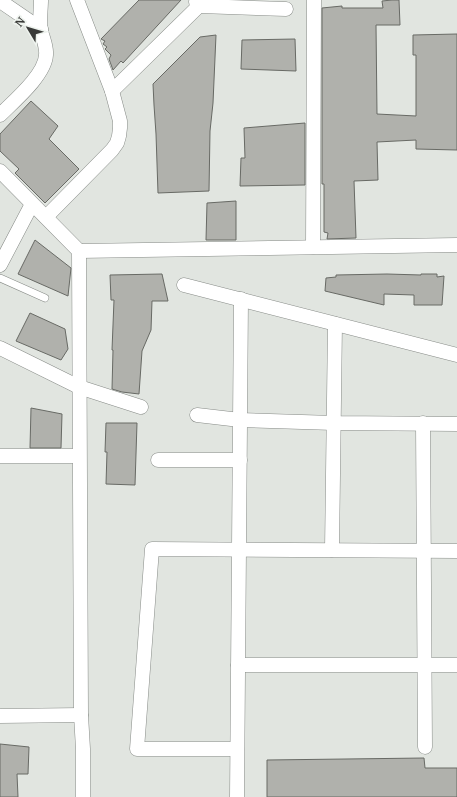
<svg xmlns="http://www.w3.org/2000/svg" width="457" height="797" viewBox="0 0 457 797" font-family="'Noto Serif',serif">
  <style>
    .building { fill: #b0b1ac; stroke: #686a65 }
    .lines { fill: none; stroke-linecap: round; stroke-linejoin: round }
    .service-casing { stroke: #878b87; stroke-width: 8 }
    .minor-casing { stroke: #878b87; stroke-width: 15 }
    .service { stroke: #fff; stroke-width: 7 }
    .minor { stroke: #fff; stroke-width: 14 }
  </style>
  <rect width="100%" height="100%" fill="#e1e5e0"/>
  <g class="building">
    <path d="M 139,0 L 181,0 L 123,63 L 121,61 L 113,70 L 109,59 L 111,55 L 105,49 L 107,47 L 103,44 L 105,41 L 101,39 Z"/>
    <path d="M 392,0 L 399,0 L 400,25 L 376,25 L 377,114 L 416,116 L 416,55 L 413,55 L 413,35 L 457,34 L 457,150 L 416,149 L 416,140 L 377,142 L 378,180 L 354,181 L 356,238 L 327,239 L 328,233 L 324,232 L 324,184 L 322,184 L 322,8 L 342,6 L 342,8 L 383,8 L 382,1 Z"/>
    <path d="M 216,35 L 213,103 L 210,131 L 209,191 L 158,193 L 156,134 L 154,105 L 153,84 L 200,37 Z"/>
    <path d="M 295,39 L 296,71 L 241,69 L 242,40 Z"/>
    <path d="M 31,101 L 58,126 L 49,139 L 79,169 L 45,203 L 15,173 L 19,169 L 0,151 L 0,134 Z"/>
    <path d="M 305,123 L 305,185 L 240,186 L 241,158 L 245,158 L 244,128 Z"/>
    <path d="M 236,201 L 236,240 L 206,240 L 207,203 Z"/>
    <path d="M 35,240 L 71,268 L 68,296 L 18,274 Z"/>
    <path d="M 162,274 L 168,301 L 152,301 L 151,330 L 142,351 L 139,394 L 122,392 L 112,389 L 113,350 L 112,350 L 114,300 L 111,300 L 110,275 Z"/>
    <path d="M 387,274 L 421,275 L 421,274 L 437,274 L 437,277 L 444,276 L 442,305 L 414,305 L 414,295 L 384,294 L 384,305 L 325,291 L 326,278 L 336,277 L 336,275 Z"/>
    <path d="M 30,313 L 65,329 L 68,349 L 61,360 L 16,341 Z"/>
    <path d="M 31,408 L 62,414 L 61,448 L 30,448 Z"/>
    <path d="M 106,423 L 137,423 L 135,485 L 106,484 L 107,452 L 105,452 Z"/>
    <path d="M 0,744 L 29,747 L 28,774 L 17,774 L 18,797 L 0,797 Z"/>
    <path d="M 424,758 L 425,768 L 457,768 L 457,797 L 267,797 L 267,760 Z"/>
  </g>
  <g class="lines">
    <defs>
      <path id="service" d="M 0,278 L 45,298"/>
      <g id="minor">
        <path d="M 0,1 L 41,29"/>
        <path d="M 196,2 L 200,6 L 286,9"/>
        <path d="M 112,91 L 205,0"/>
        <path d="M 0,115 C 14,101 45,75 46,55 C 47,47 43,39 41,31 C 39,21 41,10 41,0"/>
        <path d="M 0,171 L 79,251 L 81,715 L 83,749 L 83,797"/>
        <path d="M 46,217 L 112,150 L 117,143 L 119,136 L 120,128 L 120,121 L 112,91 L 77,0"/>
        <path d="M 313,247 L 314,0"/>
        <path d="M 79,251 L 457,245"/>
        <path d="M 0,265 L 32,204"/>
        <path d="M 184,285 L 457,355"/>
        <path d="M 0,348 L 79,387 L 141,407"/>
        <path d="M 197,415 L 240,420 L 334,423 L 457,424"/>
        <path d="M 423,423 L 425,747"/>
        <path d="M 0,456 L 79,456"/>
        <path d="M 158,460 L 240,460"/>
        <path d="M 332,550 L 335,324"/>
        <path d="M 238,665 L 457,665"/>
        <path d="M 0,716 L 81,715"/>
        <path d="M 237,749 L 137,749 L 152,549 L 457,551"/>
        <path d="M 237,797 L 241,299"/>
      </g>
    </defs>
    <use href="#service" class="service-casing"/>
    <use href="#minor" class="minor-casing"/>
    <use href="#service" class="service"/>
    <use href="#minor" class="minor"/>
  </g>
  <g transform="translate(28 28) rotate(308)" stroke="#eef3ee" stroke-width="3" paint-order="stroke">
  <path d="M0-3L7 15L0 10L-7 15Z" fill="#393a38"/>
  <text y="-6" font-size="11" font-weight="bold" text-anchor="middle" fill="#393a38">N</text>
  </g>
</svg>
